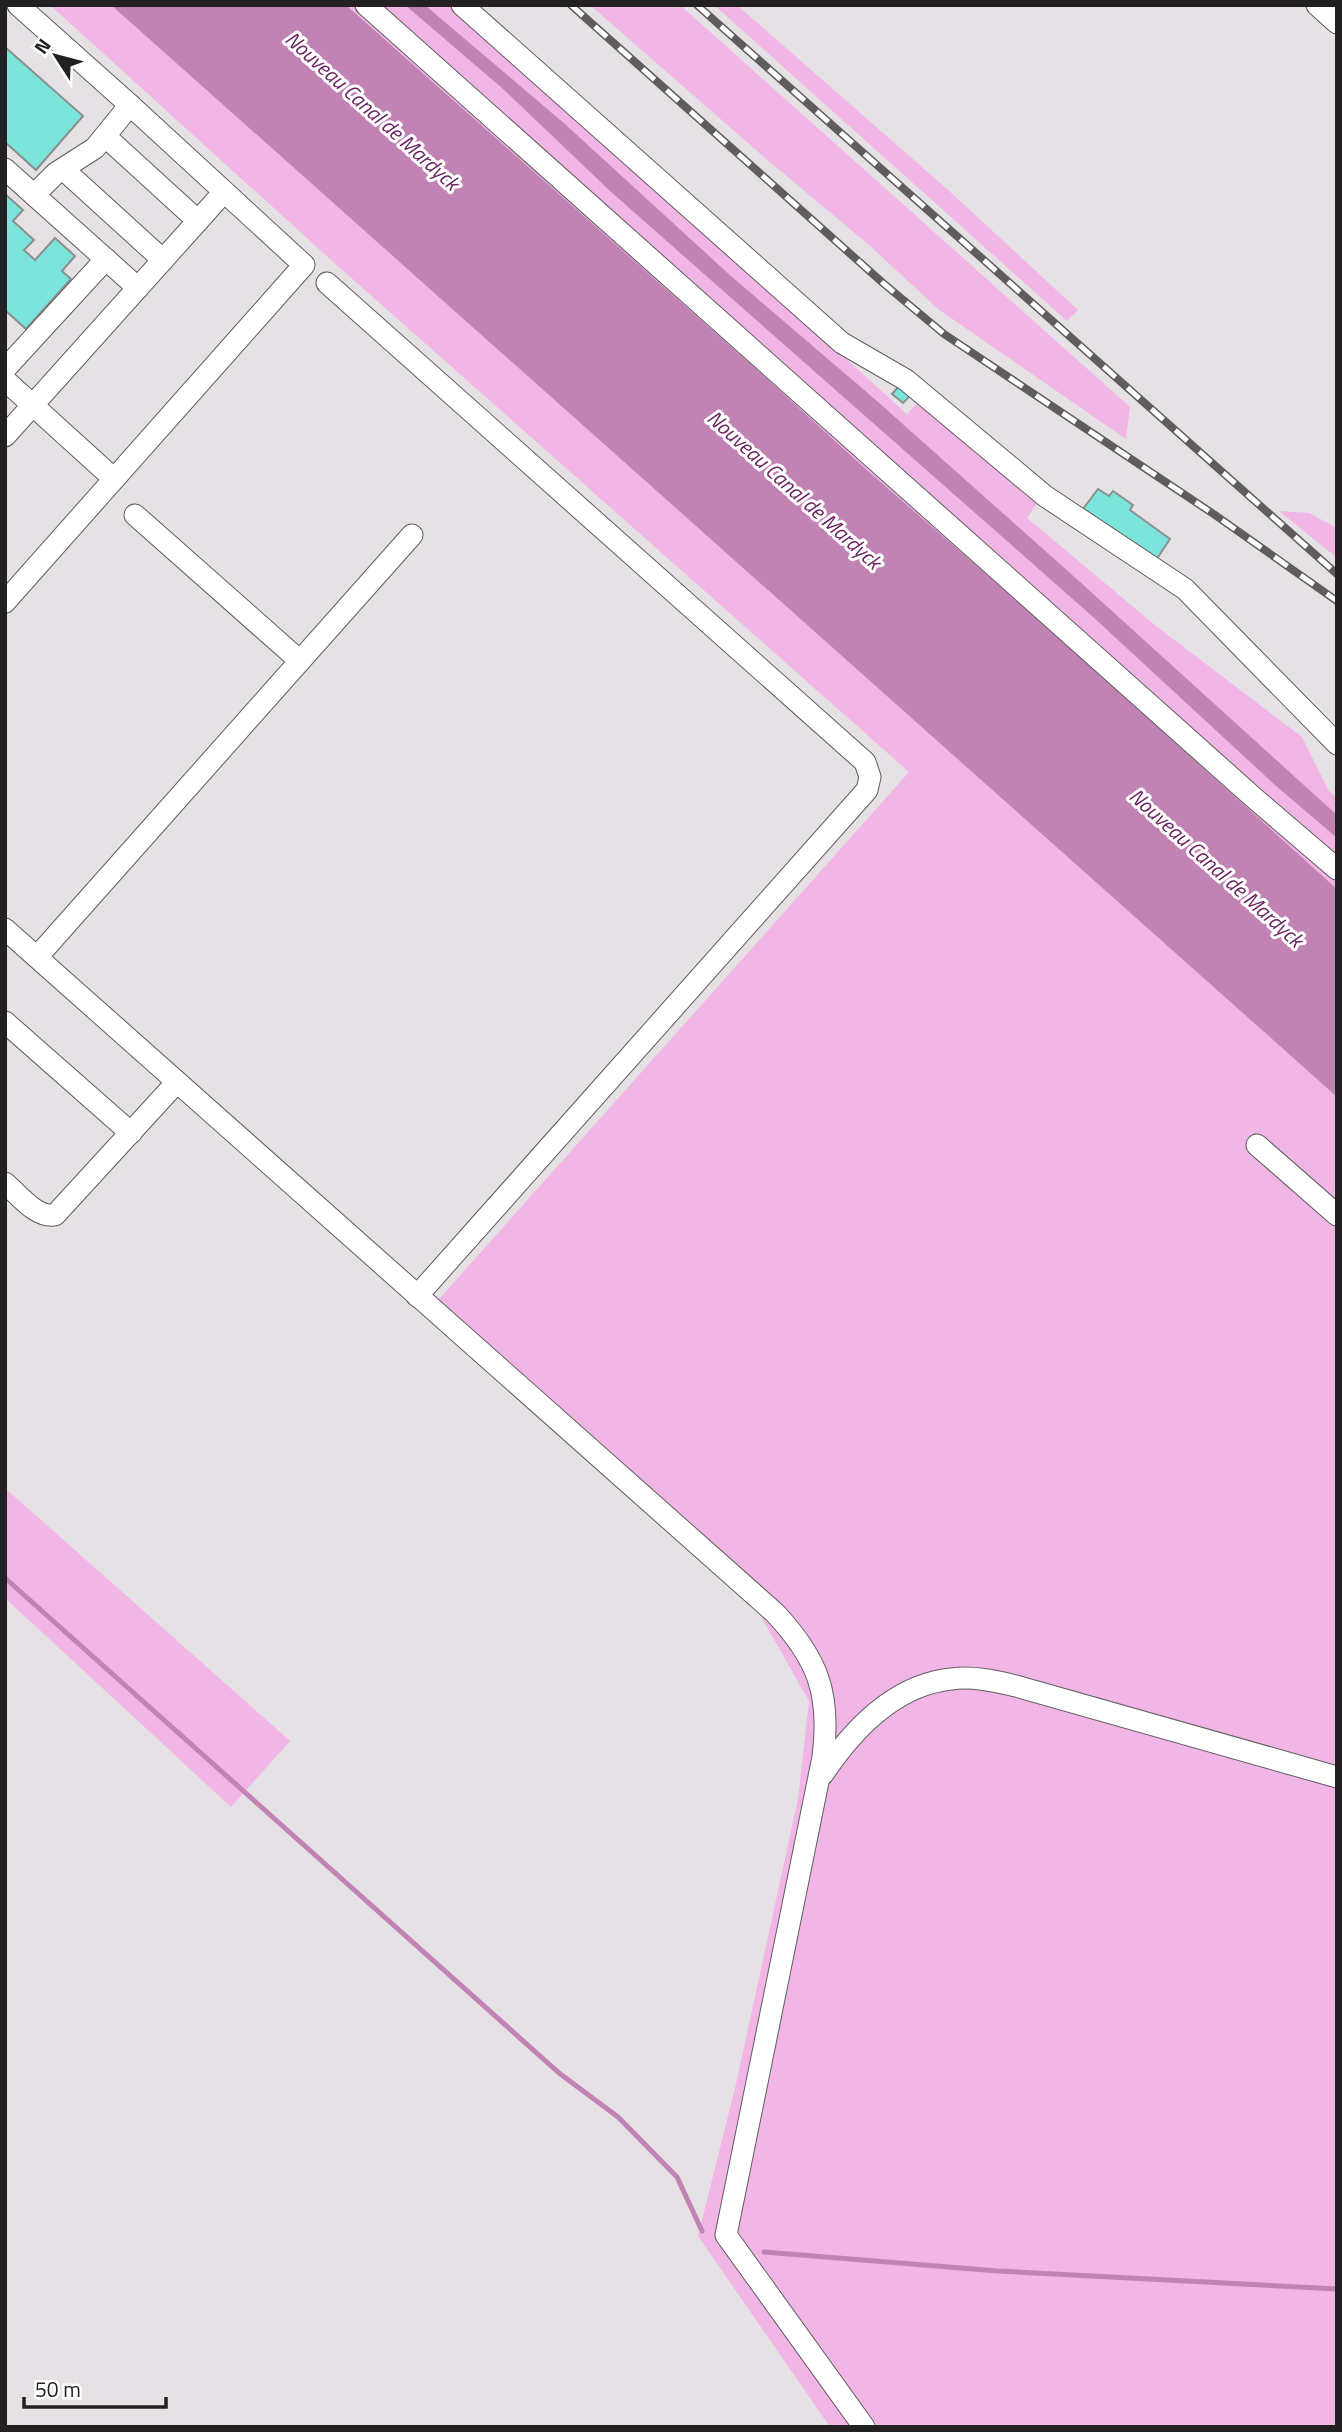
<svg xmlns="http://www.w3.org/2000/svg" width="1342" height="2432" viewBox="0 0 1342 2432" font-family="'Titillium Web',sans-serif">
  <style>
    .green { fill: #f1b6e5 }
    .water { fill: #c083b4 }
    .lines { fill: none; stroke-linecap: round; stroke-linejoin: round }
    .stream { stroke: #c083b4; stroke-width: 5 }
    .building { fill: #7be4db; stroke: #8b908f; stroke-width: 2 }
    .minor-casing { stroke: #605c5f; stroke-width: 23 }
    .minor { stroke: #fff; stroke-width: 21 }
    .rail-casing { stroke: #5f5c5e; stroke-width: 8 }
    .rail { stroke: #fff; stroke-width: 5; stroke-dasharray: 16; stroke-linecap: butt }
    .labels { text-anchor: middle; stroke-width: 6; stroke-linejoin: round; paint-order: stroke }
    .water-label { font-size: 21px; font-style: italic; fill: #6a2260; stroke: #fff }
  </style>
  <rect width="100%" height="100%" fill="#e5e1e4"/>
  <g class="green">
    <path d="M 50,5 L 111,5 L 1337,1097 L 1337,2427 L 830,2427 L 698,2236 L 736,2084 L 798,1799 L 809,1701 L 759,1613 L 424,1316 L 909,772 L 331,260 Z"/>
    <path d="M 346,5 L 405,5 L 503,89 L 611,192 L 1093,617 L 1276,786 L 1337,838 L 1337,889 L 1055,634 L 868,471 L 754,367 Z"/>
    <path d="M 425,5 L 454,5 L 907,414 L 921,399 L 1037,504 L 1027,518 L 1156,626 L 1302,737 L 1329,791 L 1337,798 L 1337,815 L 1079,581 L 876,400 L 731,276 L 565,124 Z"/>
    <path d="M 590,5 L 680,5 L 1130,407 L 1126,439 L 938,309 L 869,245 L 764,157 Z"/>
    <path d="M 714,5 L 737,5 L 947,189 L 1078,310 L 1067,321 Z"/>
    <path d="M 1279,511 L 1309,513 L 1337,528 L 1337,558 Z"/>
    <path d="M 5,1488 L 290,1741 L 231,1807 L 5,1598 Z"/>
  </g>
  <g class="water">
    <path d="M 111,5 L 346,5 L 754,367 L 868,471 L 1055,634 L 1337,889 L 1337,1097 Z"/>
    <path d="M 405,5 L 425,5 L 565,124 L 731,276 L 876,400 L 1079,581 L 1337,815 L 1337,838 L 1276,786 L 1093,617 L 611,192 L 503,89 Z"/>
  </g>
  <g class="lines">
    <g class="stream">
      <path d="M 5,1578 L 559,2073 L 618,2117 L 677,2177 L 702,2231"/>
      <path d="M 764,2252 L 998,2271 L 1337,2289"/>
    </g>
  </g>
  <g class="building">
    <path d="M 5,47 L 83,116 L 36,170 L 5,142 Z"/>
    <path d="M 5,194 L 23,210 L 13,221 L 34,240 L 24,250 L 35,260 L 55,238 L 75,256 L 62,271 L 71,279 L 26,329 L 5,310 Z"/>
    <path d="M 902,383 L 913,393 L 903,403 L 892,394 Z"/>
    <path d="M 1098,489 L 1109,496 L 1113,491 L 1133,505 L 1130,510 L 1170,539 L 1156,560 L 1083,509 Z"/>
  </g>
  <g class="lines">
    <defs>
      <g id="minor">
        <path d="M 366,5 L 1253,797 L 1337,869"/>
        <path d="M 462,5 L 842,343 L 906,380 L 1045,496 L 1185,589 L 1337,744"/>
        <path d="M 1317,5 L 1337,23"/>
        <path d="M 106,137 L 198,221"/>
        <path d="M 5,169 L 138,288"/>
        <path d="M 63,169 L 163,260"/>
        <path d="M 34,195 L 56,173 L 95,148 L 130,105"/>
        <path d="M 327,283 L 865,762 L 870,777 L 867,790 L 417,1296"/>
        <path d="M 5,369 L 106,259"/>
        <path d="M 5,380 L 114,479"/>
        <path d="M 5,436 L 223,193"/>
        <path d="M 135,515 L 300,661"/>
        <path d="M 5,602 L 304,265 L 130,105 L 18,5"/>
        <path d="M 5,929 L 775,1613 C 818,1659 831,1694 823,1757 L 726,2235 L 864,2427"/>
        <path d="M 37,957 L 412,535"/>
        <path d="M 5,1022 L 131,1133"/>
        <path d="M 1257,1145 L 1337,1215"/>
        <path d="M 5,1183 C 19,1195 36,1218 55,1215 L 177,1082"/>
        <path d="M 823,1774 C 853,1729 894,1685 951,1679 C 973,1676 995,1681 1016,1686 L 1337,1777"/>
      </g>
    </defs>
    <use href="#minor" class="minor-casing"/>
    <use href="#minor" class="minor"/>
    <defs>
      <g id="rail">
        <path d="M 571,5 L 883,283 L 944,334 L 1215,515 L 1337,601"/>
        <path d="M 697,5 L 1337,574"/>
      </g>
    </defs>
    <use href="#rail" class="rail-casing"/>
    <use href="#rail" class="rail"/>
  </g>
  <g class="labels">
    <g class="water-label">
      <text transform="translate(372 111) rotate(42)" y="7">Nouveau Canal de Mardyck</text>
      <text transform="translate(794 490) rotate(42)" y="7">Nouveau Canal de Mardyck</text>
      <text transform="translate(1216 868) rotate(42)" y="7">Nouveau Canal de Mardyck</text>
    </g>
  </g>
  <rect width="1342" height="2432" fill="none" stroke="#222021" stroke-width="14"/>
  <g transform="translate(56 56) rotate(306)" stroke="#ffffff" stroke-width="5" paint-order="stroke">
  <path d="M0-5L12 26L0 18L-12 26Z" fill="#222021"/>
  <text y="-10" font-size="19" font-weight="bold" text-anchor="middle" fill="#222021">N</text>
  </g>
  <path d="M24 2397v10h142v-10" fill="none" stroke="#222021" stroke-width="3.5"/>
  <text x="35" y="2397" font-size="21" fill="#222021" stroke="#ffffff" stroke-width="5" paint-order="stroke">50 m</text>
</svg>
